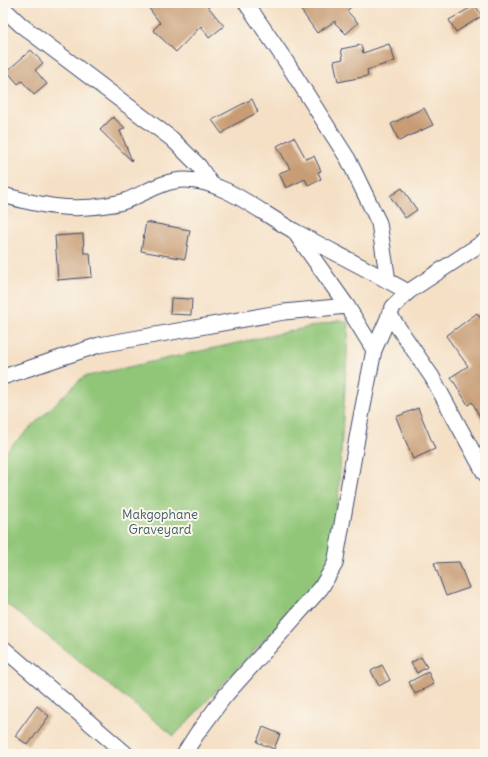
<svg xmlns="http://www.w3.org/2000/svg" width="488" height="757" viewBox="0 0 488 757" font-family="Delius,sans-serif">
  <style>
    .green { fill: #91c678; stroke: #567a6b }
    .building { fill: #c89d76 }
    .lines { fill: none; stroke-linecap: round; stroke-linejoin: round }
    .minor-casing { stroke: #3c4a6e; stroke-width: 17 }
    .minor { stroke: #fff; stroke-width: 15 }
    .labels { text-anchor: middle; stroke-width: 4; stroke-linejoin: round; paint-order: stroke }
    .park-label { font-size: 13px; fill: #3e5c66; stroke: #fbf7ec }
  </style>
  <rect width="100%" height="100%" fill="#fbf7ec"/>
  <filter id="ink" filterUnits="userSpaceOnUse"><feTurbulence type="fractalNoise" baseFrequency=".025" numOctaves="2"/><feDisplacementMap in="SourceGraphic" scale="8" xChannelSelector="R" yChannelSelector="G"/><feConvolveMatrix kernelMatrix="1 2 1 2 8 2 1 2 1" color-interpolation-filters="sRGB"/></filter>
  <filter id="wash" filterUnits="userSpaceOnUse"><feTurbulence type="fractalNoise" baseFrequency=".012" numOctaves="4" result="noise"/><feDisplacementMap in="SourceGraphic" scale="16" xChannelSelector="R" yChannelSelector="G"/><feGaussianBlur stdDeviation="0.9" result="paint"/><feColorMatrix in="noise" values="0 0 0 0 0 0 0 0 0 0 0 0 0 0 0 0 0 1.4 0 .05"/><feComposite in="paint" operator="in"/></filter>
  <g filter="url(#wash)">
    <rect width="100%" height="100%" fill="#f5e0c6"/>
    <path class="green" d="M 341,320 L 349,323 L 334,565 L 174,736 L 3,601 L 3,454 L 83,377 Z"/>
    <g id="blocks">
      <g class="building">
        <path d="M 145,3 L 205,3 L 224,26 L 209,38 L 201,26 L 176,52 L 153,30 L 160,23 Z"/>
        <path d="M 296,3 L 355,3 L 347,11 L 358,23 L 346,34 L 335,23 L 335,21 L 317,33 Z"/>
        <path d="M 475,5 L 482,16 L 456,32 L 449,20 Z"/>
        <path d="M 389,44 L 395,61 L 367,70 L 368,76 L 338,82 L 334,61 L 343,59 L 341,49 L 361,45 L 363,53 Z"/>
        <path d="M 31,50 L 43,63 L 35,70 L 47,84 L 34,95 L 22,81 L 18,84 L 7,71 Z"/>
        <path d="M 252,99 L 258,112 L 232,126 L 222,134 L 212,120 Z"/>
        <path d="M 424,108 L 433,125 L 399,141 L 391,124 Z"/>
        <path d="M 113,117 L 125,128 L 120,131 L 132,161 L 100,130 Z"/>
        <path d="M 294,137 L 306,159 L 314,156 L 321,171 L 318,172 L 321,179 L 308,185 L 305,179 L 286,188 L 279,173 L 290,169 L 277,146 Z"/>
        <path d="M 402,188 L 417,210 L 405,218 L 390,196 Z"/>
        <path d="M 146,222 L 190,230 L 185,259 L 141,251 Z"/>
        <path d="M 83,234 L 84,253 L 90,253 L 92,277 L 58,280 L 55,236 Z"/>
        <path d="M 171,298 L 192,299 L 191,315 L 170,314 Z"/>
        <path d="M 477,313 L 485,324 L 485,363 L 480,366 L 485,374 L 485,427 L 472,402 L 468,405 L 451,377 L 468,366 L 446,336 Z"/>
        <path d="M 418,408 L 435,449 L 413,459 L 396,417 Z"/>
        <path d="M 459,562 L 469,588 L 446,596 L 434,563 Z"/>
        <path d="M 421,657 L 427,667 L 417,673 L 411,663 Z"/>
        <path d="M 382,665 L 390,680 L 379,686 L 371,671 Z"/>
        <path d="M 428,672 L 434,684 L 415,694 L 409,682 Z"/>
        <path d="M 37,706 L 49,716 L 28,745 L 15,736 Z"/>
        <path d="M 263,727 L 280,734 L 274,749 L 257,742 Z"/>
      </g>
    </g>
  </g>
  <g filter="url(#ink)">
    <use href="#blocks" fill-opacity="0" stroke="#3c4a6e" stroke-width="1"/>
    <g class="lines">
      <defs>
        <g id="minor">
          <path d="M 246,3 L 285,60 L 348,159 L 379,223 L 388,281"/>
          <path d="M 3,8 L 21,25 L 172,139 L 199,166 L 211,184"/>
          <path d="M 3,195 C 39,205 70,212 107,205 C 113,204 120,203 125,201 C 144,194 163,180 185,180 C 224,180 262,214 296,232 C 333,252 371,271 408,292"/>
          <path d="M 296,234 L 347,306"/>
          <path d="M 389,314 L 432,377 L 485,474"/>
          <path d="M 3,377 L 99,345 L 284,312 L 347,306 L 374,350"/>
          <path d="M 3,648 L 126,754"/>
          <path d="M 184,754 L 196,735 L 224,697 L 321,588 L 335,564 L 359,427 L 374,350 L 393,307 L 408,292 L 485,241"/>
        </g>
      </defs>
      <use href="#minor" class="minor-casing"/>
      <use href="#minor" class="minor"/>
    </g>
  </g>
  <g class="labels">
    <g class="park-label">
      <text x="160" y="519">Makgophane<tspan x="160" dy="15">Graveyard</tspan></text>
    </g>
  </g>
  <rect width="488" height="757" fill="none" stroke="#fbf7ec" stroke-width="16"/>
</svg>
